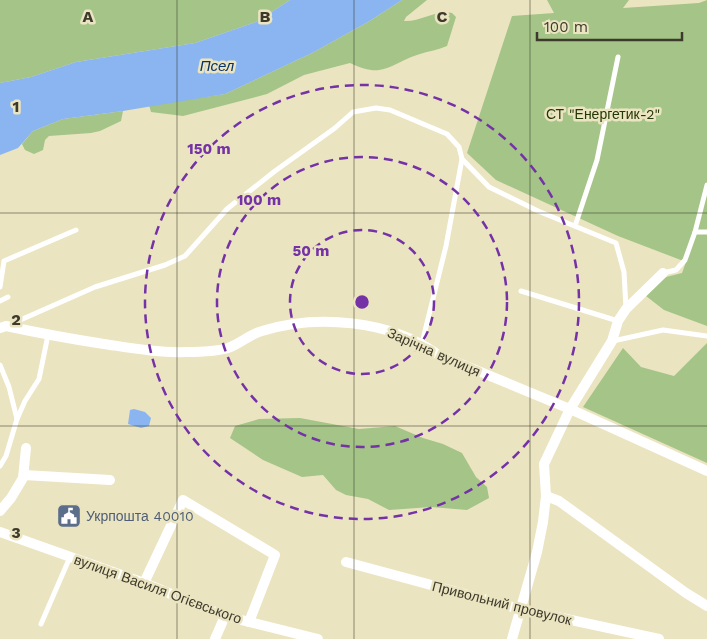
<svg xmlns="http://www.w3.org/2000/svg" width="707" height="639" viewBox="0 0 707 639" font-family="'Work Sans',sans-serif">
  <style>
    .green { fill: #a5c487 }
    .water { fill: #8ab5f1 }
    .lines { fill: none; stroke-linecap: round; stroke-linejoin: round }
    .lane { stroke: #fff; stroke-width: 5 }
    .street { stroke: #fff; stroke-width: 10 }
    .grid { fill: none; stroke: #3d3a2c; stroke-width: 1; stroke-opacity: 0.55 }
    .ring { fill: none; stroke: #7432a6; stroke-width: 2.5; stroke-dasharray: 9 6 }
    .labels { text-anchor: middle; stroke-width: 5; stroke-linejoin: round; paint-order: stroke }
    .park-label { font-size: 14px; fill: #233806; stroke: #ebe4c0 }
    .street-label { font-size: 14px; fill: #3d3a2c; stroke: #ebe4c0 }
    .service-label { font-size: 14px; fill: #4e5e75; stroke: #ebe4c0; text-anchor: start }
    .water-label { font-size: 15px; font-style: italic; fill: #0a3468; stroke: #ebe4c0 }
    .grid-label { font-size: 16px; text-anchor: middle; font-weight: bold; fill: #3d3a2c; stroke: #ebe4c0; stroke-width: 5; stroke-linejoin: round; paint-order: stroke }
    .centre { fill: #7432a6; stroke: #ebe4c0; stroke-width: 2.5 }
    .ring-label { font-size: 15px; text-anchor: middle; font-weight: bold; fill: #7432a6; stroke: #ebe4c0; stroke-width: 5; stroke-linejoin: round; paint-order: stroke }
  </style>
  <rect width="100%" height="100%" fill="#ebe4c0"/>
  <g class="green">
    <path d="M 0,0 L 290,0 L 256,22 L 195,43 L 76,62 L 31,77 L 0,83 Z"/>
    <path d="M 402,0 L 427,0 L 406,17 L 404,21 C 421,22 434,10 452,13 L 456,17 L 447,46 C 438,50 429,51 420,54 C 390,63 384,80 350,63 L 304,75 L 267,94 L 183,116 L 151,112 L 149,105 L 225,94 L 312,53 L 368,22 Z"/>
    <path d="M 547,0 L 629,0 L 623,8 L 699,3 L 707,0 L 707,326 L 664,310 L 646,296 L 666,277 L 682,273 L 686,262 L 618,236 L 496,180 L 467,153 L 512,16 L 554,13 Z"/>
    <path d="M 123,111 L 121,121 L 100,131 L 91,133 L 49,136 L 45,140 L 43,150 L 34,154 L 25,150 L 22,144 L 33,131 L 63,119 Z"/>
    <path d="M 707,343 L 707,463 L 583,407 L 623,348 L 641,367 L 674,376 Z"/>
    <path d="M 300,418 L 359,429 L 395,426 L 423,438 L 443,444 L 462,453 L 476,477 L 487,487 L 489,498 L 467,510 L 431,507 L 389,510 L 368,499 L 346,495 L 336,490 L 323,475 L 302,477 L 263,460 L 230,438 L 235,426 L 259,419 Z"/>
  </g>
  <g class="water">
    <path d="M 290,0 L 402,0 L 368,22 L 312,53 L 225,94 L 123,111 L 63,119 L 33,131 L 18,148 L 0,155 L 0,83 L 31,77 L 76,62 L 195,43 L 256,22 Z"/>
    <path d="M 134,409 L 145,412 L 151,418 L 149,426 L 141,428 L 128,424 L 130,410 Z"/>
  </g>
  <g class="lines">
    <g class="lane">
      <path d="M 575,226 L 597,160 L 618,57"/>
      <path d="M 695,232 L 707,185"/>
      <path d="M 663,273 L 676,270 L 685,260 L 695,232 L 707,232"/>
      <path d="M 0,287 L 4,261 L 76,230"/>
      <path d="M 521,291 L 618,321"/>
      <path d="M 0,301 L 8,297"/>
      <path d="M 9,325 L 95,287 L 165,265 L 185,256 L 227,209 L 275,171 L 335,128 L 353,112 L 376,108 L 390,110 L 447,134 L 459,147 L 462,159 L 489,187 L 538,211 L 616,243 L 624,272 L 626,308"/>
      <path d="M 613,341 L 663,330 L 707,336"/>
      <path d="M 422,343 L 446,246 L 462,159"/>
      <path d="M 0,365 L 9,387 L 17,419"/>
      <path d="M 0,466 L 6,456 L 17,419 L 25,401 L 39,379 L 48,335"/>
      <path d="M 41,624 L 70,557"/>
    </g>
    <g class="street">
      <path d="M 0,328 L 6,326 C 39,333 71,339 104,344 C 131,348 158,353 187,352 C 198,352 218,351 228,348 C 240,344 250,334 262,331 C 316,314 390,320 437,354 L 570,409 L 707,471"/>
      <path d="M 24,475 L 110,480"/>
      <path d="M 546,496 L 559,501 L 686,593 L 707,606"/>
      <path d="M 0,511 L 11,498 L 23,478 L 26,448"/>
      <path d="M 0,532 L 144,583 L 225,616 L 318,639"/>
      <path d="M 346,562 L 520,609 L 659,639"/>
      <path d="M 144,583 L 183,500 L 275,555 L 249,622"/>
      <path d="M 215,639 L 225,616"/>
      <path d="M 512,639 L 537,552 L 543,522 L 546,496 L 544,464 L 570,409 L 612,341 L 618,321 L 626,309 L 663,273"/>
    </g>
  </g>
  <path class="grid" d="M 177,0 L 177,639M 354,0 L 354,639M 530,0 L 530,639M 0,213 L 707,213M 0,426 L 707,426"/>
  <g class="ring">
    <circle cx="362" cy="302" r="72"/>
    <circle cx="362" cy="302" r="145"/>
    <circle cx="362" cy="302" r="217"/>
  </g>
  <defs>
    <symbol id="civic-square" viewBox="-11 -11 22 22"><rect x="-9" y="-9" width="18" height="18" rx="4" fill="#5c6f8a" stroke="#ebe4c0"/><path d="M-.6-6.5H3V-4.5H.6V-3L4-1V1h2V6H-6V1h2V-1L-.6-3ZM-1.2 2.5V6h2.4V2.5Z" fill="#fff"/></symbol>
  </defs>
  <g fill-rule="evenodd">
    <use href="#civic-square" x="55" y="502" width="28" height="28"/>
  </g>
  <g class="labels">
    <g class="park-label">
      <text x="603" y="119">СТ "Енергетик-2"</text>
    </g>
    <g class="street-label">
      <text transform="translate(434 352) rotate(24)" y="5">Зарічна вулиця</text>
      <text transform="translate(158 589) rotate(20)" y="5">вулиця Василя Огієвського</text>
      <text transform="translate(502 603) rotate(14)" y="5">Привольний провулок</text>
    </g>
    <g class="service-label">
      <text x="86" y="521">Укрпошта 40010</text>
    </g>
    <g class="water-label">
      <text x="217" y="71">Псел</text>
    </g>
  </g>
  <g class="grid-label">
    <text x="88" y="22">A</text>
    <text x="265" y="22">B</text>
    <text x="442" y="22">C</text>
    <text x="16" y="112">1</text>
    <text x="16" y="325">2</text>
    <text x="16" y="538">3</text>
  </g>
  <circle cx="362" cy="302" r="8" class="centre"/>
  <g class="ring-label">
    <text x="209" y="154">150 m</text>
    <text x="259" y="205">100 m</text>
    <text x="311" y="256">50 m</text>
  </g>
  <path d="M537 32v8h145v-8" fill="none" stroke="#3d3a2c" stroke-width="2.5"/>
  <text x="544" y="32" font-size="15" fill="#3d3a2c" stroke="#ebe4c0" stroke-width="4" paint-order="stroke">100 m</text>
</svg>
